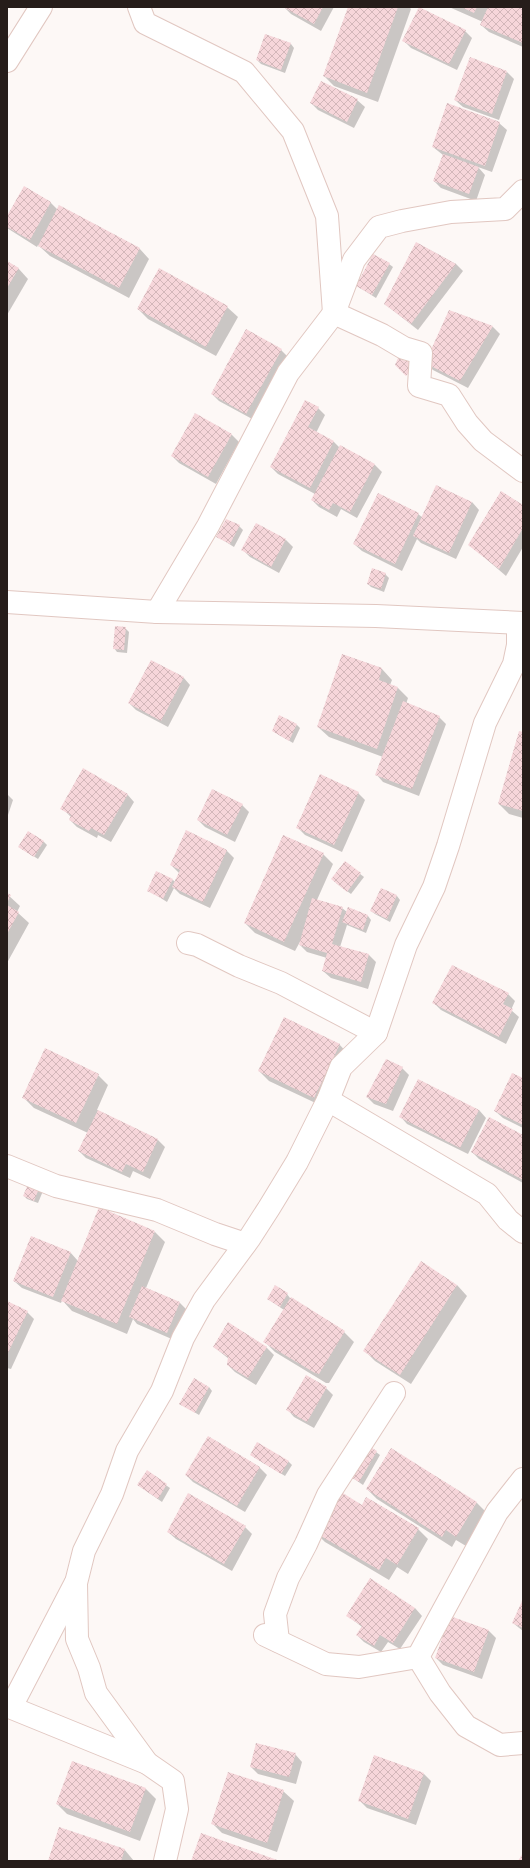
<svg xmlns="http://www.w3.org/2000/svg" width="530" height="1868" viewBox="0 0 530 1868" font-family="Signika,sans-serif">
  <style>
    .shadow { fill: #0003 }
    .building { fill: url(#building-cross-hatch) }
    .lines { fill: none; stroke-linecap: round; stroke-linejoin: round }
    .minor-casing { stroke: #e1c7c1; stroke-width: 24 }
    .minor { stroke: #fff; stroke-width: 22 }
  </style>
  <defs>
    <pattern id="building-cross-hatch" width="8" height="8" patternUnits="userSpaceOnUse"><rect width="8" height="8" fill="#f6d6da"/><path d="M0 0l8 8M0 8l8-8" fill="none" stroke="#d3b7ba"/></pattern>
  </defs>
  <rect width="100%" height="100%" fill="#fdf8f6"/>
  <g class="shadow">
    <path d="M 284,7 L 334,7 L 321,31 L 291,14 Z"/>
    <path d="M 349,7 L 409,7 L 411,9 L 378,102 L 334,86 L 324,76 Z"/>
    <path d="M 449,7 L 523,7 L 523,47 L 489,32 L 481,25 L 483,22 Z"/>
    <path d="M 465,31 L 472,38 L 457,70 L 411,48 L 404,41 Z"/>
    <path d="M 266,35 L 291,44 L 294,48 L 285,73 L 261,64 L 257,60 Z"/>
    <path d="M 507,72 L 514,79 L 499,120 L 463,107 L 455,100 Z"/>
    <path d="M 357,100 L 365,107 L 354,128 L 318,110 L 311,103 Z"/>
    <path d="M 499,123 L 507,130 L 492,172 L 478,167 L 485,175 L 476,201 L 441,188 L 434,181 L 443,155 L 433,147 Z"/>
    <path d="M 24,188 L 51,203 L 58,210 L 139,248 L 149,259 L 129,298 L 50,256 L 38,245 L 37,247 L 7,228 L 7,218 Z"/>
    <path d="M 417,243 L 456,264 L 463,271 L 418,330 L 385,304 Z"/>
    <path d="M 7,262 L 18,268 L 28,279 L 7,315 Z"/>
    <path d="M 389,264 L 393,267 L 376,298 L 357,286 Z"/>
    <path d="M 227,307 L 238,317 L 216,356 L 148,319 L 138,309 Z"/>
    <path d="M 449,311 L 493,327 L 500,334 L 468,388 L 433,370 L 426,363 Z"/>
    <path d="M 281,350 L 288,357 L 254,420 L 219,401 L 212,394 Z"/>
    <path d="M 318,408 L 325,415 L 316,433 L 334,442 L 340,448 L 375,465 L 382,472 L 357,518 L 341,509 L 337,517 L 319,507 L 312,500 L 315,494 L 278,474 L 271,467 Z"/>
    <path d="M 195,415 L 232,435 L 239,442 L 216,484 L 179,463 L 172,456 Z"/>
    <path d="M 472,502 L 479,510 L 456,559 L 421,543 L 417,539 L 402,571 L 362,551 L 354,544 L 418,514 L 422,517 Z"/>
    <path d="M 523,506 L 523,547 L 506,576 L 470,545 Z"/>
    <path d="M 239,526 L 243,530 L 234,547 L 218,537 Z"/>
    <path d="M 286,540 L 293,547 L 279,573 L 250,557 L 243,550 Z"/>
    <path d="M 385,574 L 389,578 L 384,592 L 371,587 L 368,584 Z"/>
    <path d="M 125,628 L 129,632 L 127,653 L 117,652 L 114,648 Z"/>
    <path d="M 343,656 L 382,669 L 392,680 L 390,685 L 398,688 L 408,698 L 406,704 L 439,717 L 446,724 L 419,796 L 383,782 L 376,774 L 383,757 L 329,737 L 318,727 Z"/>
    <path d="M 183,677 L 190,685 L 168,727 L 136,710 L 129,703 Z"/>
    <path d="M 297,725 L 300,728 L 293,743 L 273,731 Z"/>
    <path d="M 523,733 L 523,818 L 509,814 L 499,804 Z"/>
    <path d="M 358,793 L 365,800 L 342,852 L 305,835 L 297,827 Z"/>
    <path d="M 7,794 L 13,800 L 7,818 Z"/>
    <path d="M 127,794 L 134,802 L 111,842 L 98,835 L 97,838 L 77,827 L 70,820 L 71,817 L 62,808 Z"/>
    <path d="M 242,805 L 249,812 L 235,842 L 205,827 L 198,820 Z"/>
    <path d="M 43,841 L 47,845 L 38,859 L 19,847 Z"/>
    <path d="M 226,850 L 234,858 L 210,908 L 180,894 L 174,888 L 167,902 L 148,890 L 173,880 L 175,882 L 179,873 L 171,865 Z"/>
    <path d="M 323,854 L 333,864 L 317,900 L 342,908 L 347,912 L 348,909 L 368,916 L 371,920 L 366,933 L 347,925 L 340,947 L 369,955 L 376,962 L 368,989 L 331,978 L 323,971 L 327,958 L 307,952 L 300,945 L 302,938 L 295,951 L 255,933 L 245,923 Z"/>
    <path d="M 345,862 L 364,877 L 351,894 L 336,883 Z"/>
    <path d="M 381,889 L 397,896 L 400,900 L 390,922 L 375,914 L 371,911 Z"/>
    <path d="M 7,894 L 20,906 L 17,912 L 29,923 L 7,963 Z"/>
    <path d="M 508,994 L 515,1001 L 511,1010 L 519,1017 L 506,1044 L 441,1010 L 434,1003 Z"/>
    <path d="M 339,1044 L 349,1055 L 324,1107 L 269,1081 L 259,1071 Z"/>
    <path d="M 402,1068 L 409,1075 L 393,1111 L 374,1104 L 367,1097 Z"/>
    <path d="M 98,1075 L 108,1085 L 97,1110 L 158,1140 L 165,1147 L 150,1179 L 133,1171 L 130,1178 L 86,1158 L 79,1151 L 88,1133 L 34,1108 L 24,1098 Z"/>
    <path d="M 523,1080 L 523,1128 L 503,1118 L 495,1111 Z"/>
    <path d="M 479,1110 L 486,1118 L 468,1154 L 407,1124 L 400,1116 Z"/>
    <path d="M 523,1136 L 523,1183 L 479,1159 L 472,1152 Z"/>
    <path d="M 29,1183 L 43,1191 L 38,1203 L 27,1199 L 24,1196 Z"/>
    <path d="M 155,1232 L 165,1242 L 146,1288 L 180,1303 L 187,1310 L 174,1340 L 137,1324 L 133,1319 L 127,1334 L 72,1311 L 62,1300 L 61,1303 L 22,1288 L 14,1281 L 70,1252 L 78,1261 Z"/>
    <path d="M 457,1285 L 467,1296 L 411,1384 L 375,1361 L 364,1350 Z"/>
    <path d="M 287,1294 L 290,1298 L 344,1332 L 354,1342 L 329,1383 L 326,1383 L 275,1352 L 265,1342 L 284,1310 L 268,1299 Z"/>
    <path d="M 7,1302 L 27,1312 L 34,1319 L 11,1369 L 7,1368 Z"/>
    <path d="M 229,1324 L 267,1348 L 274,1355 L 256,1385 L 235,1372 L 228,1365 L 229,1359 L 214,1347 Z"/>
    <path d="M 209,1387 L 212,1391 L 199,1415 L 181,1404 Z"/>
    <path d="M 326,1388 L 333,1395 L 314,1428 L 294,1417 L 287,1409 Z"/>
    <path d="M 208,1437 L 260,1468 L 267,1475 L 245,1512 L 193,1482 L 186,1475 Z"/>
    <path d="M 368,1446 L 380,1455 L 363,1485 L 350,1476 Z"/>
    <path d="M 391,1450 L 477,1503 L 487,1513 L 466,1546 L 456,1540 L 452,1547 L 377,1499 L 367,1489 Z"/>
    <path d="M 251,1455 L 288,1461 L 292,1465 L 285,1476 Z"/>
    <path d="M 147,1472 L 170,1488 L 162,1502 L 142,1488 Z"/>
    <path d="M 362,1506 L 418,1529 L 428,1539 L 408,1574 L 397,1567 L 389,1580 L 325,1542 L 315,1532 Z"/>
    <path d="M 245,1527 L 252,1534 L 232,1571 L 176,1539 L 168,1532 Z"/>
    <path d="M 523,1601 L 523,1631 L 513,1623 Z"/>
    <path d="M 415,1608 L 422,1616 L 400,1649 L 388,1642 L 381,1652 L 364,1642 L 357,1635 L 362,1627 L 348,1616 Z"/>
    <path d="M 451,1617 L 489,1631 L 496,1638 L 482,1679 L 443,1665 L 436,1658 Z"/>
    <path d="M 295,1754 L 302,1762 L 296,1784 L 258,1774 L 251,1767 Z"/>
    <path d="M 375,1757 L 424,1774 L 431,1781 L 416,1825 L 367,1808 L 359,1800 Z"/>
    <path d="M 73,1762 L 146,1789 L 156,1799 L 140,1841 L 67,1814 L 57,1804 Z"/>
    <path d="M 283,1791 L 294,1801 L 277,1852 L 222,1833 L 212,1823 Z"/>
    <path d="M 124,1849 L 134,1861 L 49,1861 Z"/>
  </g>
  <g class="building">
    <path d="M 283,7 L 323,7 L 314,24 Z"/>
    <path d="M 348,7 L 398,7 L 367,93 L 323,76 Z"/>
    <path d="M 419,7 L 466,30 L 449,64 L 402,41 Z"/>
    <path d="M 461,7 L 477,7 L 474,13 Z"/>
    <path d="M 488,7 L 523,7 L 523,43 L 480,25 Z"/>
    <path d="M 265,34 L 291,43 L 281,70 L 256,60 Z"/>
    <path d="M 470,57 L 507,71 L 492,114 L 454,100 Z"/>
    <path d="M 321,81 L 358,99 L 347,122 L 310,103 Z"/>
    <path d="M 447,103 L 500,122 L 485,166 L 432,147 Z"/>
    <path d="M 443,154 L 479,167 L 469,194 L 433,181 Z"/>
    <path d="M 24,186 L 51,202 L 30,240 L 7,227 L 7,216 Z"/>
    <path d="M 59,205 L 140,248 L 119,288 L 38,246 Z"/>
    <path d="M 416,242 L 456,264 L 411,324 L 384,304 Z"/>
    <path d="M 373,254 L 390,263 L 372,295 L 356,286 Z"/>
    <path d="M 7,261 L 19,268 L 7,288 Z"/>
    <path d="M 159,268 L 228,306 L 206,347 L 137,309 Z"/>
    <path d="M 449,310 L 493,326 L 460,381 L 425,363 Z"/>
    <path d="M 246,329 L 282,349 L 246,414 L 211,394 Z"/>
    <path d="M 412,355 L 419,362 L 406,376 L 395,365 L 398,358 L 405,361 Z"/>
    <path d="M 305,400 L 319,407 L 308,427 L 334,441 L 310,488 L 270,467 Z"/>
    <path d="M 195,413 L 232,434 L 208,477 L 171,456 Z"/>
    <path d="M 340,445 L 375,464 L 350,512 L 333,503 L 329,510 L 311,500 Z"/>
    <path d="M 436,485 L 472,502 L 449,553 L 413,536 Z"/>
    <path d="M 501,491 L 523,505 L 523,528 L 499,569 L 468,545 Z"/>
    <path d="M 378,493 L 419,513 L 395,564 L 353,544 Z"/>
    <path d="M 226,519 L 240,525 L 230,544 L 216,537 Z"/>
    <path d="M 256,523 L 286,539 L 271,567 L 241,550 Z"/>
    <path d="M 372,568 L 386,573 L 381,589 L 367,584 Z"/>
    <path d="M 115,626 L 126,627 L 124,650 L 113,649 Z"/>
    <path d="M 342,654 L 382,668 L 379,680 L 398,687 L 377,749 L 317,727 Z"/>
    <path d="M 151,660 L 184,677 L 161,721 L 128,703 Z"/>
    <path d="M 403,701 L 440,716 L 412,789 L 375,775 Z"/>
    <path d="M 279,715 L 297,724 L 289,741 L 272,731 Z"/>
    <path d="M 519,731 L 523,732 L 523,811 L 498,804 Z"/>
    <path d="M 83,768 L 128,794 L 104,835 L 91,828 L 89,831 L 69,820 L 71,815 L 60,809 Z"/>
    <path d="M 320,774 L 359,792 L 334,845 L 296,828 Z"/>
    <path d="M 212,789 L 243,804 L 227,835 L 197,820 Z"/>
    <path d="M 186,830 L 227,850 L 203,902 L 172,887 L 180,870 L 170,865 Z"/>
    <path d="M 28,831 L 44,841 L 34,857 L 18,847 Z"/>
    <path d="M 283,835 L 324,853 L 284,942 L 244,923 Z"/>
    <path d="M 345,861 L 361,873 L 347,892 L 331,879 Z"/>
    <path d="M 156,871 L 173,879 L 163,899 L 147,891 Z"/>
    <path d="M 381,888 L 397,895 L 387,919 L 370,911 Z"/>
    <path d="M 7,893 L 11,895 L 7,903 Z"/>
    <path d="M 312,898 L 343,907 L 332,944 L 369,954 L 361,982 L 322,971 L 327,953 L 299,945 Z"/>
    <path d="M 7,905 L 19,912 L 7,934 Z"/>
    <path d="M 348,907 L 368,915 L 363,930 L 342,922 Z"/>
    <path d="M 452,965 L 509,993 L 503,1004 L 513,1009 L 499,1037 L 432,1003 Z"/>
    <path d="M 284,1017 L 340,1044 L 314,1098 L 258,1071 Z"/>
    <path d="M 45,1048 L 99,1074 L 76,1123 L 22,1098 Z"/>
    <path d="M 386,1059 L 403,1067 L 386,1104 L 366,1097 Z"/>
    <path d="M 512,1073 L 523,1078 L 523,1125 L 494,1111 Z"/>
    <path d="M 418,1079 L 479,1110 L 460,1148 L 399,1117 Z"/>
    <path d="M 98,1110 L 158,1139 L 143,1172 L 126,1164 L 122,1172 L 78,1151 Z"/>
    <path d="M 489,1117 L 523,1135 L 523,1180 L 471,1152 Z"/>
    <path d="M 29,1182 L 40,1186 L 34,1201 L 23,1196 Z"/>
    <path d="M 99,1207 L 155,1231 L 117,1324 L 61,1301 Z"/>
    <path d="M 31,1236 L 71,1252 L 53,1297 L 13,1281 Z"/>
    <path d="M 421,1261 L 457,1285 L 400,1375 L 363,1351 Z"/>
    <path d="M 275,1285 L 288,1293 L 280,1307 L 267,1299 Z"/>
    <path d="M 142,1286 L 180,1302 L 167,1333 L 129,1317 Z"/>
    <path d="M 291,1297 L 345,1331 L 319,1374 L 315,1373 L 263,1342 Z"/>
    <path d="M 7,1301 L 28,1311 L 7,1355 Z"/>
    <path d="M 228,1322 L 267,1347 L 248,1378 L 227,1365 L 228,1357 L 213,1347 Z"/>
    <path d="M 306,1375 L 327,1387 L 307,1422 L 286,1410 Z"/>
    <path d="M 194,1378 L 209,1387 L 195,1413 L 179,1404 Z"/>
    <path d="M 208,1436 L 260,1467 L 237,1506 L 185,1475 Z"/>
    <path d="M 257,1442 L 289,1461 L 281,1474 L 250,1455 Z"/>
    <path d="M 367,1445 L 377,1451 L 359,1482 L 349,1476 Z"/>
    <path d="M 391,1448 L 477,1502 L 456,1537 L 446,1530 L 442,1537 L 366,1489 Z"/>
    <path d="M 147,1470 L 167,1484 L 158,1499 L 137,1485 Z"/>
    <path d="M 338,1490 L 362,1505 L 366,1497 L 419,1528 L 397,1565 L 386,1558 L 379,1570 L 314,1532 Z"/>
    <path d="M 188,1493 L 246,1526 L 224,1564 L 167,1532 Z"/>
    <path d="M 370,1578 L 415,1608 L 393,1643 L 380,1635 L 374,1646 L 356,1635 L 362,1626 L 346,1616 Z"/>
    <path d="M 523,1599 L 523,1628 L 512,1623 Z"/>
    <path d="M 450,1616 L 489,1630 L 474,1672 L 435,1658 Z"/>
    <path d="M 256,1743 L 296,1753 L 289,1777 L 250,1767 Z"/>
    <path d="M 374,1755 L 424,1773 L 408,1819 L 358,1801 Z"/>
    <path d="M 72,1761 L 146,1788 L 130,1832 L 56,1804 Z"/>
    <path d="M 228,1772 L 284,1790 L 267,1843 L 211,1824 Z"/>
    <path d="M 59,1827 L 125,1849 L 121,1861 L 48,1861 Z"/>
    <path d="M 201,1833 L 280,1861 L 191,1861 Z"/>
    <path d="M 523,1853 L 523,1861 L 518,1861 Z"/>
  </g>
  <g class="lines">
    <defs>
      <g id="minor">
        <path d="M 139,7 L 145,23 L 244,72 L 293,131 L 327,216 L 334,313 L 382,335 L 404,348 L 421,353 L 419,386 L 449,395 L 467,423 L 483,441 L 523,471"/>
        <path d="M 7,61 L 41,7"/>
        <path d="M 7,602 L 157,612 L 376,616 L 523,623"/>
        <path d="M 157,612 L 208,526 L 288,373 L 334,313 L 354,260 L 379,227 L 402,221 L 451,212 L 505,209 L 523,191"/>
        <path d="M 188,943 L 197,945 L 239,966 L 281,983 L 376,1033"/>
        <path d="M 328,1100 L 487,1194 L 508,1220 L 523,1232"/>
        <path d="M 7,1166 L 56,1186 L 157,1210 L 215,1234 L 245,1244"/>
        <path d="M 265,1635 L 326,1664 L 359,1667 L 418,1657 L 497,1512 L 523,1479"/>
        <path d="M 278,1641 L 275,1614 L 288,1578 L 306,1544 L 328,1495 L 394,1393"/>
        <path d="M 418,1657 L 440,1693 L 466,1726 L 500,1745 L 523,1743"/>
        <path d="M 7,1706 L 147,1763"/>
        <path d="M 11,1707 L 75,1584"/>
        <path d="M 165,1861 L 177,1809 L 173,1781 L 147,1763 L 96,1693 L 89,1668 L 77,1639 L 76,1583 L 84,1551 L 112,1494 L 127,1451 L 162,1391 L 183,1338 L 204,1300 L 249,1239 L 269,1208 L 297,1162 L 328,1100 L 341,1067 L 376,1033 L 406,945 L 434,887 L 448,846 L 485,723 L 514,664 L 518,645 L 518,623"/>
      </g>
    </defs>
    <use href="#minor" class="minor-casing"/>
    <use href="#minor" class="minor"/>
  </g>
  <rect width="530" height="1868" fill="none" stroke="#261d1a" stroke-width="16"/>
</svg>
